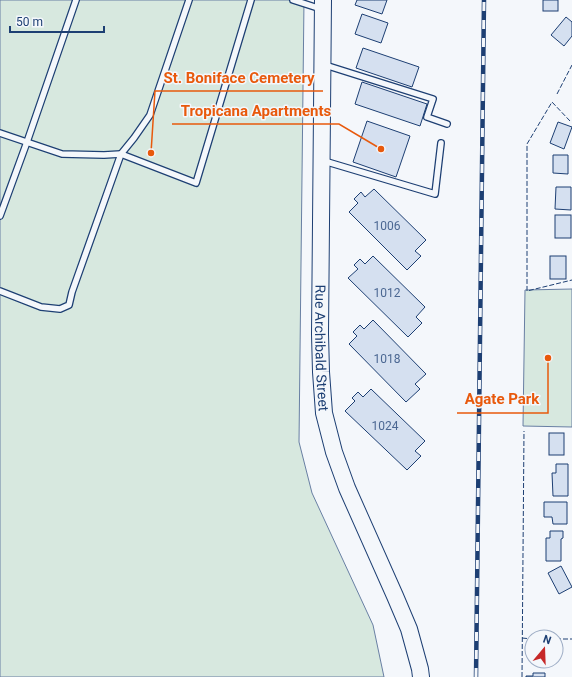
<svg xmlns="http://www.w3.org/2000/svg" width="572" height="677" viewBox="0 0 572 677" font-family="Roboto,sans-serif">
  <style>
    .green { fill: #d7e8df; stroke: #687fa3 }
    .building { fill: #d5e0f0; stroke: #1d3f73 }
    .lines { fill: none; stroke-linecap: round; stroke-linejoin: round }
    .service-casing { stroke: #1d3f73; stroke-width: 8 }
    .secondary-casing { stroke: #1d3f73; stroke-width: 18 }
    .service { stroke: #f4f7fb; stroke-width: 5.5 }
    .secondary { stroke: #f4f7fb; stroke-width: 16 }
    .rail-casing { stroke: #1d3f73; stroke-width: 4.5 }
    .rail { stroke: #f4f7fb; stroke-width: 3; stroke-dasharray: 9; stroke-linecap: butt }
    .fence { stroke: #1d3f73; stroke-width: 1; stroke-dasharray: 5 2; stroke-linecap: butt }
    .labels { text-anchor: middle; stroke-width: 3; stroke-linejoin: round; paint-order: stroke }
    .number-label { font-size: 12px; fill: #4b6792 }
    .street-label { font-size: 14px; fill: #1d3f73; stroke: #f4f7fb }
    .leader { fill: none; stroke: #e8590c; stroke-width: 1.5 }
    .callout-dot { fill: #e8590c; stroke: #f4f7fb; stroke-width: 1.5 }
    .callout-label { font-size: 15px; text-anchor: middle; font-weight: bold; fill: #e8590c; stroke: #f4f7fb; stroke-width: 3; stroke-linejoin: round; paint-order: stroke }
  </style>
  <rect width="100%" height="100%" fill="#f4f7fb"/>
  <g class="green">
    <path d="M 0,0 L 304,0 L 299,442 L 312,493 L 373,625 L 384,677 L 0,677 Z"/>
    <path d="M 572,289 L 572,427 L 523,426 L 525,290 Z"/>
  </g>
  <g class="building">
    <path d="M 357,0 L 387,0 L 382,14 L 355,5 Z"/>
    <rect x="543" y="0" width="15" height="11"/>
    <path d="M 362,14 L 388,23 L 381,43 L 355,34 Z"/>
    <path d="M 566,17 L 572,22 L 572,36 L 564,46 L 551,35 Z"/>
    <path d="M 363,48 L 419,67 L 412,87 L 356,68 Z"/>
    <path d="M 362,82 L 427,104 L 420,126 L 355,104 Z"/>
    <path d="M 367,121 L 410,136 L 396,177 L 353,162 Z"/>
    <path d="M 558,122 L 572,127 L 564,149 L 550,143 Z"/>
    <path d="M 553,155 L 568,155 L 568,174 L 553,173 Z"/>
    <path d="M 556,187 L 571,187 L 571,210 L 555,209 Z"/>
    <path d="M 374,189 L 426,240 L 415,251 L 421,256 L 407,270 L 349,212 L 358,203 L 354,199 L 361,192 L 365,197 Z"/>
    <rect x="555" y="215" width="16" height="23"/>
    <path d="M 373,256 L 425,307 L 416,317 L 422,323 L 408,337 L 348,278 L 358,269 L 354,265 L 360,259 L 365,264 Z"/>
    <rect x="550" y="256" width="16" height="23"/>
    <path d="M 373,320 L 426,374 L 415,384 L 420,389 L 406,402 L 349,344 L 357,336 L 353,332 L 360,325 L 364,329 Z"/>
    <path d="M 371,389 L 425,441 L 415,451 L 421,456 L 407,470 L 345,411 L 355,401 L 352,398 L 358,392 L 363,397 Z"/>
    <rect x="549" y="433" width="15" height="22"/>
    <path d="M 556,464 L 568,464 L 568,496 L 553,496 L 552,473 L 556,473 Z"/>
    <path d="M 544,502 L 567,502 L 567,524 L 553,524 L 552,517 L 544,517 Z"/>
    <path d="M 550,531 L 563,531 L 563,538 L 561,539 L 561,561 L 546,561 L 546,538 L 550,538 Z"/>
    <path d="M 561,566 L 572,587 L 559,594 L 548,573 Z"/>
    <path d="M 533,673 L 545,673 L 545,677 L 526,677 L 526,676 L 533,676 Z"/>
  </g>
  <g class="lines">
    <defs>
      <g id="service">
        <path d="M 293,0 L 321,9"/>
        <path d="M 325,65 L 433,99 L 427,117 L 447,124"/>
        <path d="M 0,133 L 62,154 L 104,155 L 121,154 L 196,183 L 251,0"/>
        <path d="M 324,161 L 435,194 L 441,143"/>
        <path d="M 0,216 L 27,142 L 76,0"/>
        <path d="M 0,291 L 41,307 L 60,309 L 69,305 L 72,292 L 121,154 L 134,138 L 150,115 L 189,0"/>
      </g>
      <g id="secondary">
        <path id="s1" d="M 323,0 L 320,334 L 321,372 L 324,413 L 334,452 L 347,488 L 395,596 L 409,629 L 420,669 L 421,677"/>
      </g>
    </defs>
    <use href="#service" class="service-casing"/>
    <use href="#secondary" class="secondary-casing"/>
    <use href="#service" class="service"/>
    <use href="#secondary" class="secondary"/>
    <defs>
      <path id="rail" d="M 476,677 L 484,0"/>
    </defs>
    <use href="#rail" class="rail-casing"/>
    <use href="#rail" class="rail"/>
    <g class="fence">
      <path d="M 557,94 L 572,65"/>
      <path d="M 570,121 L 552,102 L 527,144 L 527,291 L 572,280"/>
      <path d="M 522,638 L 532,639"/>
      <path d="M 556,639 L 572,639"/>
      <path d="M 522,677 L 524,431"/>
    </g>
  </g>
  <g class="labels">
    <g class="number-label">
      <text x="387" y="230">1006</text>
      <text x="387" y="297">1012</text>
      <text x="387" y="363">1018</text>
      <text x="385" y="430">1024</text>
    </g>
    <g class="street-label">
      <text dy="5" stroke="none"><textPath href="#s1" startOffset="348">Rue Archibald Street</textPath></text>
    </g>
  </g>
  <path class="leader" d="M151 153L155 91H323M381 149L339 124H172M548 358L548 413H457"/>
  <g class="callout-dot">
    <circle cx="151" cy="153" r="4"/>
    <circle cx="381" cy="149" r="4"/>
    <circle cx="548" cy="358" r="4"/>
  </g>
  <g class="callout-label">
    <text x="239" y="83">St. Boniface Cemetery</text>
    <text x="256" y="116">Tropicana Apartments</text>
    <text x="502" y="404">Agate Park</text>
  </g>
  <g transform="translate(544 649) rotate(19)"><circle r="19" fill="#f4f7fb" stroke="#9eadc5"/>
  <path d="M0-3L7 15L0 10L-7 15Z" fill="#c62828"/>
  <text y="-6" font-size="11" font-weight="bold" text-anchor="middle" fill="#1d3f73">N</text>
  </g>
  <path d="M10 26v6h94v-6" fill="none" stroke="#1d3f73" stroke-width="2"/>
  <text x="16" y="26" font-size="12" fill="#1d3f73" stroke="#f4f7fb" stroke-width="3" paint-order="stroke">50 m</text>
</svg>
